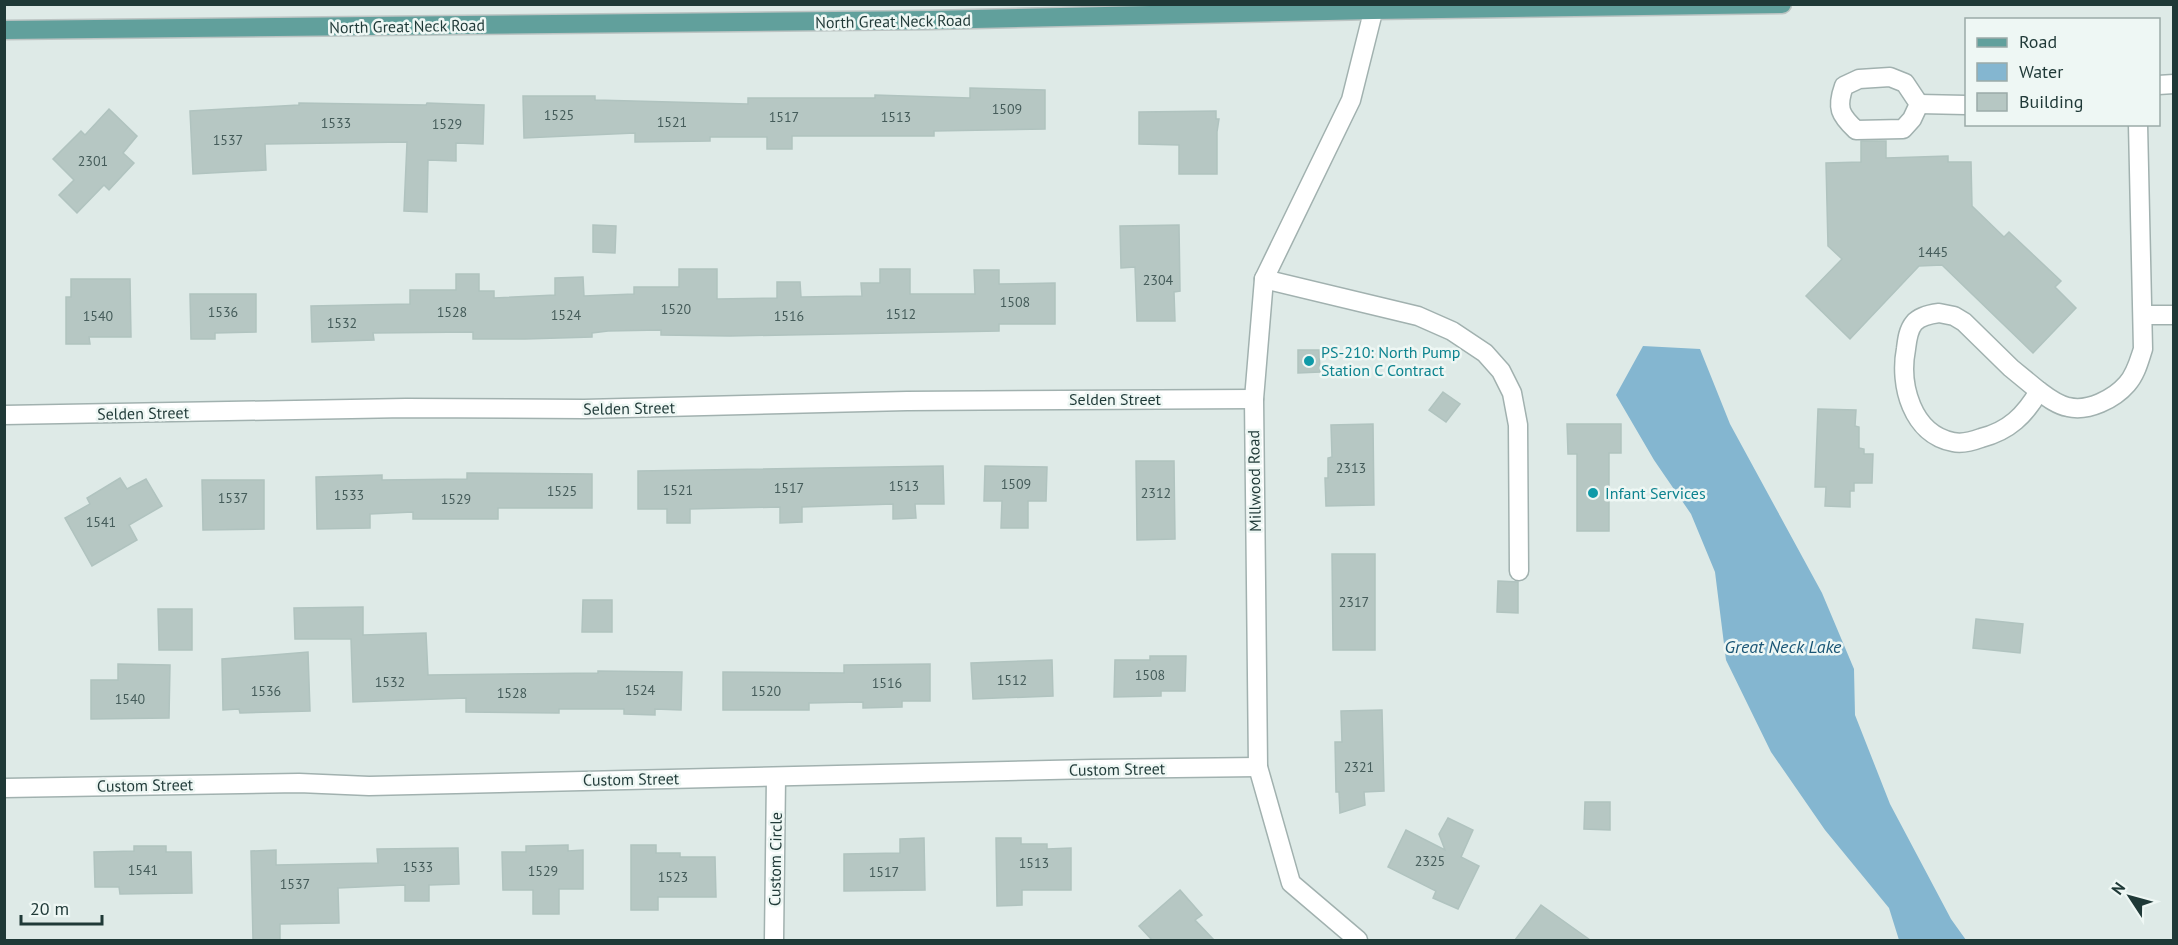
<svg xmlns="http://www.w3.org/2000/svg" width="2178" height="945" viewBox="0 0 2178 945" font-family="'PT Sans',sans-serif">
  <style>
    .water { fill: #84b6d0 }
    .building { fill: #b6c7c3; stroke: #b0c3bf; stroke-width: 1.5 }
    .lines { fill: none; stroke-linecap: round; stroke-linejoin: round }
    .minor-casing { stroke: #a1b1af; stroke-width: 21 }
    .major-casing { stroke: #bcc4c3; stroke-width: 21 }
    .minor { stroke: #fff; stroke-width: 18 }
    .major { stroke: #61a09c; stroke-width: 18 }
    .culture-dot { fill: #0f9aa8; stroke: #eef7f4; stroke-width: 2 }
    .labels { text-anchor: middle; stroke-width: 5; stroke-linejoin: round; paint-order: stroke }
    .number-label { font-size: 14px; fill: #455c5a }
    .street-label { font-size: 16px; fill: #1f3937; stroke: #eef7f4 }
    .culture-label { font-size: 16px; fill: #0d838f; stroke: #eef7f4; text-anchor: start }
    .water-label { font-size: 18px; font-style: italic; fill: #195575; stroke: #eef7f4 }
  </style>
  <rect width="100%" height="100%" fill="#deeae7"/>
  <path class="water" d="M 1643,346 L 1700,349 L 1730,424 L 1822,593 L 1854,669 L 1855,715 L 1890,804 L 1951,919 L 1966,940 L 1899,940 L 1889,908 L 1825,830 L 1771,752 L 1726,660 L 1715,572 L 1691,514 L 1654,460 L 1616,395 Z"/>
  <g class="building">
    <path d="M 970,88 L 1045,90 L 1045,129 L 934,131 L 934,136 L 792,136 L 792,149 L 767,149 L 767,137 L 710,137 L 710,141 L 635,142 L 635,133 L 524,138 L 523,96 L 595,96 L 595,100 L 748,104 L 748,98 L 875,98 L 875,95 L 970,98 Z"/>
    <path d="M 299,103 L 426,105 L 427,103 L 484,105 L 483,144 L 456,143 L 456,161 L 428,160 L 427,212 L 404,211 L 407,142 L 265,144 L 266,170 L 193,174 L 190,111 L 299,105 Z"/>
    <path d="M 109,109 L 137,136 L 123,153 L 134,163 L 109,190 L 104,185 L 77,213 L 59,195 L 74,180 L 53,159 L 81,131 L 85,135 Z"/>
    <path d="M 1216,111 L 1216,119 L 1219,119 L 1217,132 L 1217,174 L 1179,174 L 1179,145 L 1139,144 L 1139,112 Z"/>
    <path d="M 1861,141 L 1886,141 L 1886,158 L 1948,156 L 1948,162 L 1971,162 L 1972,206 L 2004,237 L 2009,232 L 2061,281 L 2055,287 L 2076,308 L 2033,353 L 1942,265 L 1919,266 L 1850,339 L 1806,296 L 1842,259 L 1828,246 L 1826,163 L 1861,162 Z"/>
    <path d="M 593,225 L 616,226 L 615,253 L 593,252 Z"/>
    <path d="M 1179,225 L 1180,291 L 1174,292 L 1175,321 L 1137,321 L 1135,267 L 1121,268 L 1120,226 Z"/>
    <path d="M 679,269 L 717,269 L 717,299 L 777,298 L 777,282 L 800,282 L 801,297 L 862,296 L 861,283 L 880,283 L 880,269 L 910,269 L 910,294 L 975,294 L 974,270 L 999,270 L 999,284 L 1055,283 L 1055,324 L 999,324 L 999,331 L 730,336 L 661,335 L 661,330 L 608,331 L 592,333 L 592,337 L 525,339 L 473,339 L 473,332 L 373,333 L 374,340 L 312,342 L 311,306 L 410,304 L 410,290 L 456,290 L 456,274 L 479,274 L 479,291 L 494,291 L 494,298 L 555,295 L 555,278 L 583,277 L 584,296 L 634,294 L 634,287 L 679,287 Z"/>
    <path d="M 71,279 L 130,279 L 131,337 L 89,337 L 90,344 L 66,344 L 66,297 L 71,297 Z"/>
    <path d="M 190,294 L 256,294 L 256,332 L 215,333 L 215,339 L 191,339 Z"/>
    <path d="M 1298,350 L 1319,350 L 1320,372 L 1298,373 Z"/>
    <path d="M 1443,392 L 1460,404 L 1446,422 L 1429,410 Z"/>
    <path d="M 1818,409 L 1856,410 L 1855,426 L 1859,427 L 1859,448 L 1864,449 L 1864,454 L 1873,454 L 1872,483 L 1854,483 L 1854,491 L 1850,491 L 1850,507 L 1825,506 L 1826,487 L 1815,487 Z"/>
    <path d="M 1373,424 L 1374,505 L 1326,506 L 1325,478 L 1328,478 L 1328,458 L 1332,457 L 1331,425 Z"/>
    <path d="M 1567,424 L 1621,424 L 1621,453 L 1609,453 L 1609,531 L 1577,531 L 1577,454 L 1568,454 Z"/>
    <path d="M 1136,461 L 1174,461 L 1175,539 L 1137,540 Z"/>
    <path d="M 943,466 L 944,504 L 915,504 L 916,518 L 893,519 L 893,504 L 802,507 L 802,522 L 780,523 L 780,507 L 690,509 L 690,523 L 667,523 L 667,509 L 638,509 L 638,471 Z"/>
    <path d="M 985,466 L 1047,467 L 1046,501 L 1028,501 L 1028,528 L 1001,528 L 1002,501 L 984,501 Z"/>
    <path d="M 467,473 L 592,474 L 592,508 L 498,508 L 498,519 L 413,519 L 413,512 L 370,514 L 370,528 L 317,529 L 316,477 L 382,475 L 382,480 L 467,479 Z"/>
    <path d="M 120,478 L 127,489 L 146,479 L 162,506 L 129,525 L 137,540 L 92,566 L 65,518 L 90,504 L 87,498 Z"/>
    <path d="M 202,480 L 264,480 L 264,529 L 203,530 Z"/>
    <path d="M 1332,554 L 1375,554 L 1375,650 L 1333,650 Z"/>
    <path d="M 1498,581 L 1518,582 L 1518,613 L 1497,612 Z"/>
    <path d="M 583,600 L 612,600 L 612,632 L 582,632 Z"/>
    <path d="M 363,607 L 363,635 L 426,633 L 428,675 L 598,673 L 598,671 L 682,672 L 681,710 L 655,709 L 655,715 L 624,714 L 624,709 L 559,709 L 559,713 L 466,712 L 466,698 L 353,702 L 351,639 L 295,639 L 294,608 Z"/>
    <path d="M 158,609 L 192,609 L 192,650 L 159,650 Z"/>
    <path d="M 1976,619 L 2023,624 L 2020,653 L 1973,648 Z"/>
    <path d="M 308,652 L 310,711 L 240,713 L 239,709 L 223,710 L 222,659 Z"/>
    <path d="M 1150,656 L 1186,656 L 1185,691 L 1161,691 L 1161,696 L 1114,697 L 1115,660 L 1150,660 Z"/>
    <path d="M 1052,660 L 1053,696 L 973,699 L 971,663 Z"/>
    <path d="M 118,664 L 170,665 L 169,718 L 91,719 L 91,680 L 118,680 Z"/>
    <path d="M 930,664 L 930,701 L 902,701 L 902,707 L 863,708 L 863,702 L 809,703 L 809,710 L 723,710 L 723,672 L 844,673 L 844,665 Z"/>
    <path d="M 1382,710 L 1384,791 L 1364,792 L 1365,805 L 1340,813 L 1339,792 L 1336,792 L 1335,742 L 1342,742 L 1341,711 Z"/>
    <path d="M 1585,802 L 1610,802 L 1610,830 L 1584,829 Z"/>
    <path d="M 1448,818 L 1473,830 L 1461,857 L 1479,866 L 1458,909 L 1433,898 L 1436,891 L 1388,867 L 1406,830 L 1445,850 L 1439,834 Z"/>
    <path d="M 924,838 L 925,890 L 844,891 L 844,854 L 900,853 L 900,839 Z"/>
    <path d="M 996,838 L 1021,838 L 1021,844 L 1047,844 L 1047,849 L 1071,848 L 1071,890 L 1022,890 L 1022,905 L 997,906 Z"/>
    <path d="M 568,845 L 568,851 L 583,850 L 583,889 L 559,889 L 559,914 L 533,914 L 533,890 L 503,890 L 502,852 L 526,852 L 526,846 Z"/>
    <path d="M 631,845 L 656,845 L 656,853 L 680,853 L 680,857 L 715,857 L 716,897 L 658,897 L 658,910 L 631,910 Z"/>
    <path d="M 134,846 L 166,846 L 166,852 L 191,852 L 192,893 L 120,894 L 119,887 L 95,887 L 94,852 L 134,851 Z"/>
    <path d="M 458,848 L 459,884 L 429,885 L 429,901 L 405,901 L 405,885 L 338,888 L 339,923 L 280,924 L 280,940 L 253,940 L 251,851 L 276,850 L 276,865 L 378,863 L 377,849 Z"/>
    <path d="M 1180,890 L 1202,915 L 1195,920 L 1214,940 L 1152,940 L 1139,926 Z"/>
    <path d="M 1541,905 L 1590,940 L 1515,940 Z"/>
  </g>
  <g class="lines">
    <defs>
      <g id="minor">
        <path d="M 1890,77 L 1905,83 L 1919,104 L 1912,119 L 1903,129 L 1856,130 C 1840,115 1836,108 1844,86 L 1859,79 Z"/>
        <path d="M 2158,85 L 2174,84"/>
        <path d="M 1919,104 L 1966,105"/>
        <path d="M 1264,279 L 1418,316 L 1452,331 L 1485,353 L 1501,371 L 1512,393 L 1518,425 L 1519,571"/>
        <path d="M 1939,313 L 1954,316 L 1964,322 L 2011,368 L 2039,391 C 2025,415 2009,431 1981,438 C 1973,441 1962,444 1953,442 C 1912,434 1899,385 1906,349 C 1907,341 1908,330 1914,323 C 1920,316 1931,314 1939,313 Z"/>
        <path d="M 2143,315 L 2174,315"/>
        <path d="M 2039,391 C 2047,397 2057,405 2068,407 C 2088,412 2114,399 2127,384 C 2136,374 2139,361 2143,349 L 2138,124"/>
        <path d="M 4,415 L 406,408 L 584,409 L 907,401 L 1254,399"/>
        <path d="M 4,788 L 299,783 L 369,786 L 1094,769 L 1258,767"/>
        <path d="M 774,940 L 776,777"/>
        <path d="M 1358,940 L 1291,883 L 1258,767 L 1254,399 L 1264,279 L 1351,100 L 1375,4"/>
      </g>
      <path id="major" d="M 4,30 L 931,20 L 1373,10 L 1782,4"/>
    </defs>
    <use href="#minor" class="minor-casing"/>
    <use href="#major" class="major-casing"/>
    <use href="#minor" class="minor"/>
    <use href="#major" class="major"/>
  </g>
  <g class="culture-dot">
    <circle cx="1309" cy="361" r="6"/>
    <circle cx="1593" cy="493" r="6"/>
  </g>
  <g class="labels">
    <g class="number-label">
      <text x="1007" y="114">1509</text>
      <text x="559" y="120">1525</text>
      <text x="784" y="122">1517</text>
      <text x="896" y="122">1513</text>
      <text x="672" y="127">1521</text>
      <text x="336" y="128">1533</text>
      <text x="447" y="129">1529</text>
      <text x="228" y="145">1537</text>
      <text x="93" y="166">2301</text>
      <text x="1933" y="257">1445</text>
      <text x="1158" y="285">2304</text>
      <text x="1015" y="307">1508</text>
      <text x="676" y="314">1520</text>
      <text x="223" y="317">1536</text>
      <text x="452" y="317">1528</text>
      <text x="901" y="319">1512</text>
      <text x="566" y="320">1524</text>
      <text x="98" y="321">1540</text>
      <text x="789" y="321">1516</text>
      <text x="342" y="328">1532</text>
      <text x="1351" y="473">2313</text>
      <text x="1016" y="489">1509</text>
      <text x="904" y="491">1513</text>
      <text x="789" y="493">1517</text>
      <text x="678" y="495">1521</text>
      <text x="562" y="496">1525</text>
      <text x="1156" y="498">2312</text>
      <text x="349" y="500">1533</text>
      <text x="233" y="503">1537</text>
      <text x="456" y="504">1529</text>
      <text x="101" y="527">1541</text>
      <text x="1354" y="607">2317</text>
      <text x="1150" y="680">1508</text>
      <text x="1012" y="685">1512</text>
      <text x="390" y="687">1532</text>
      <text x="887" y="688">1516</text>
      <text x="640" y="695">1524</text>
      <text x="266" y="696">1536</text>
      <text x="766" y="696">1520</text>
      <text x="512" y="698">1528</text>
      <text x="130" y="704">1540</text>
      <text x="1359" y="772">2321</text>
      <text x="1430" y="866">2325</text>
      <text x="1034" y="868">1513</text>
      <text x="418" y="872">1533</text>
      <text x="143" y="875">1541</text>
      <text x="543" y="876">1529</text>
      <text x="884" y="877">1517</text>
      <text x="673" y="882">1523</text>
      <text x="295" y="889">1537</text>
    </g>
    <g class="street-label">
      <text transform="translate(893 21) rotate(-1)" y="6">North Great Neck Road</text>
      <text transform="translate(407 26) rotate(-1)" y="6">North Great Neck Road</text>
      <text x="1115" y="405">Selden Street</text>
      <text transform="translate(629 408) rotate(-1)" y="6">Selden Street</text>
      <text transform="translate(143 413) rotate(-1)" y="6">Selden Street</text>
      <text transform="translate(1254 481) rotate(-91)" y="6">Millwood Road</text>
      <text transform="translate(1117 769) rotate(-1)" y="6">Custom Street</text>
      <text transform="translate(631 779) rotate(-1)" y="6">Custom Street</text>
      <text transform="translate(145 785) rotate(-1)" y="6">Custom Street</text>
      <text transform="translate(775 859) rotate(-89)" y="6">Custom Circle</text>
    </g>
    <g class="culture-label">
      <text x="1321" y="358">PS-210: North Pump<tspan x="1321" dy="18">Station C Contract</tspan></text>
      <text x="1605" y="499">Infant Services</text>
    </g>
    <g class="water-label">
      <text x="1783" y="653">Great Neck Lake</text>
    </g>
  </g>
  <rect width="2178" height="945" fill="none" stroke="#1f3937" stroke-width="12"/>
  <rect x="1965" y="18" width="195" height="108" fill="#eef7f4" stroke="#9baba8" stroke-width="1.5"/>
  <rect x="1977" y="38" width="30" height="9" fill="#61a09c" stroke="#9baba8" stroke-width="1.5"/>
  <text x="2019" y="48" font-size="18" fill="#1f3937">Road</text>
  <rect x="1977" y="63" width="30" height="18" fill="#84b6d0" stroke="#9baba8" stroke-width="1.5"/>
  <text x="2019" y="78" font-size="18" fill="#1f3937">Water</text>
  <rect x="1977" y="93" width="30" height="18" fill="#b6c7c3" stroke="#9baba8" stroke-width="1.5"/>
  <text x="2019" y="108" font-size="18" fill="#1f3937">Building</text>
  <g transform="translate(2130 897) rotate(306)" stroke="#eef7f4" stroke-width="4.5" paint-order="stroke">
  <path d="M0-4.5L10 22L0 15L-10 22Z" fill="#1f3937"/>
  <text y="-9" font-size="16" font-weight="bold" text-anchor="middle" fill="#1f3937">N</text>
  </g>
  <path d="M21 915v9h81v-9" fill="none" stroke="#1f3937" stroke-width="3"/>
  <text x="30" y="915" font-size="18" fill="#1f3937" stroke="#eef7f4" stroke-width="4.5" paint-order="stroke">20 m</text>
</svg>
